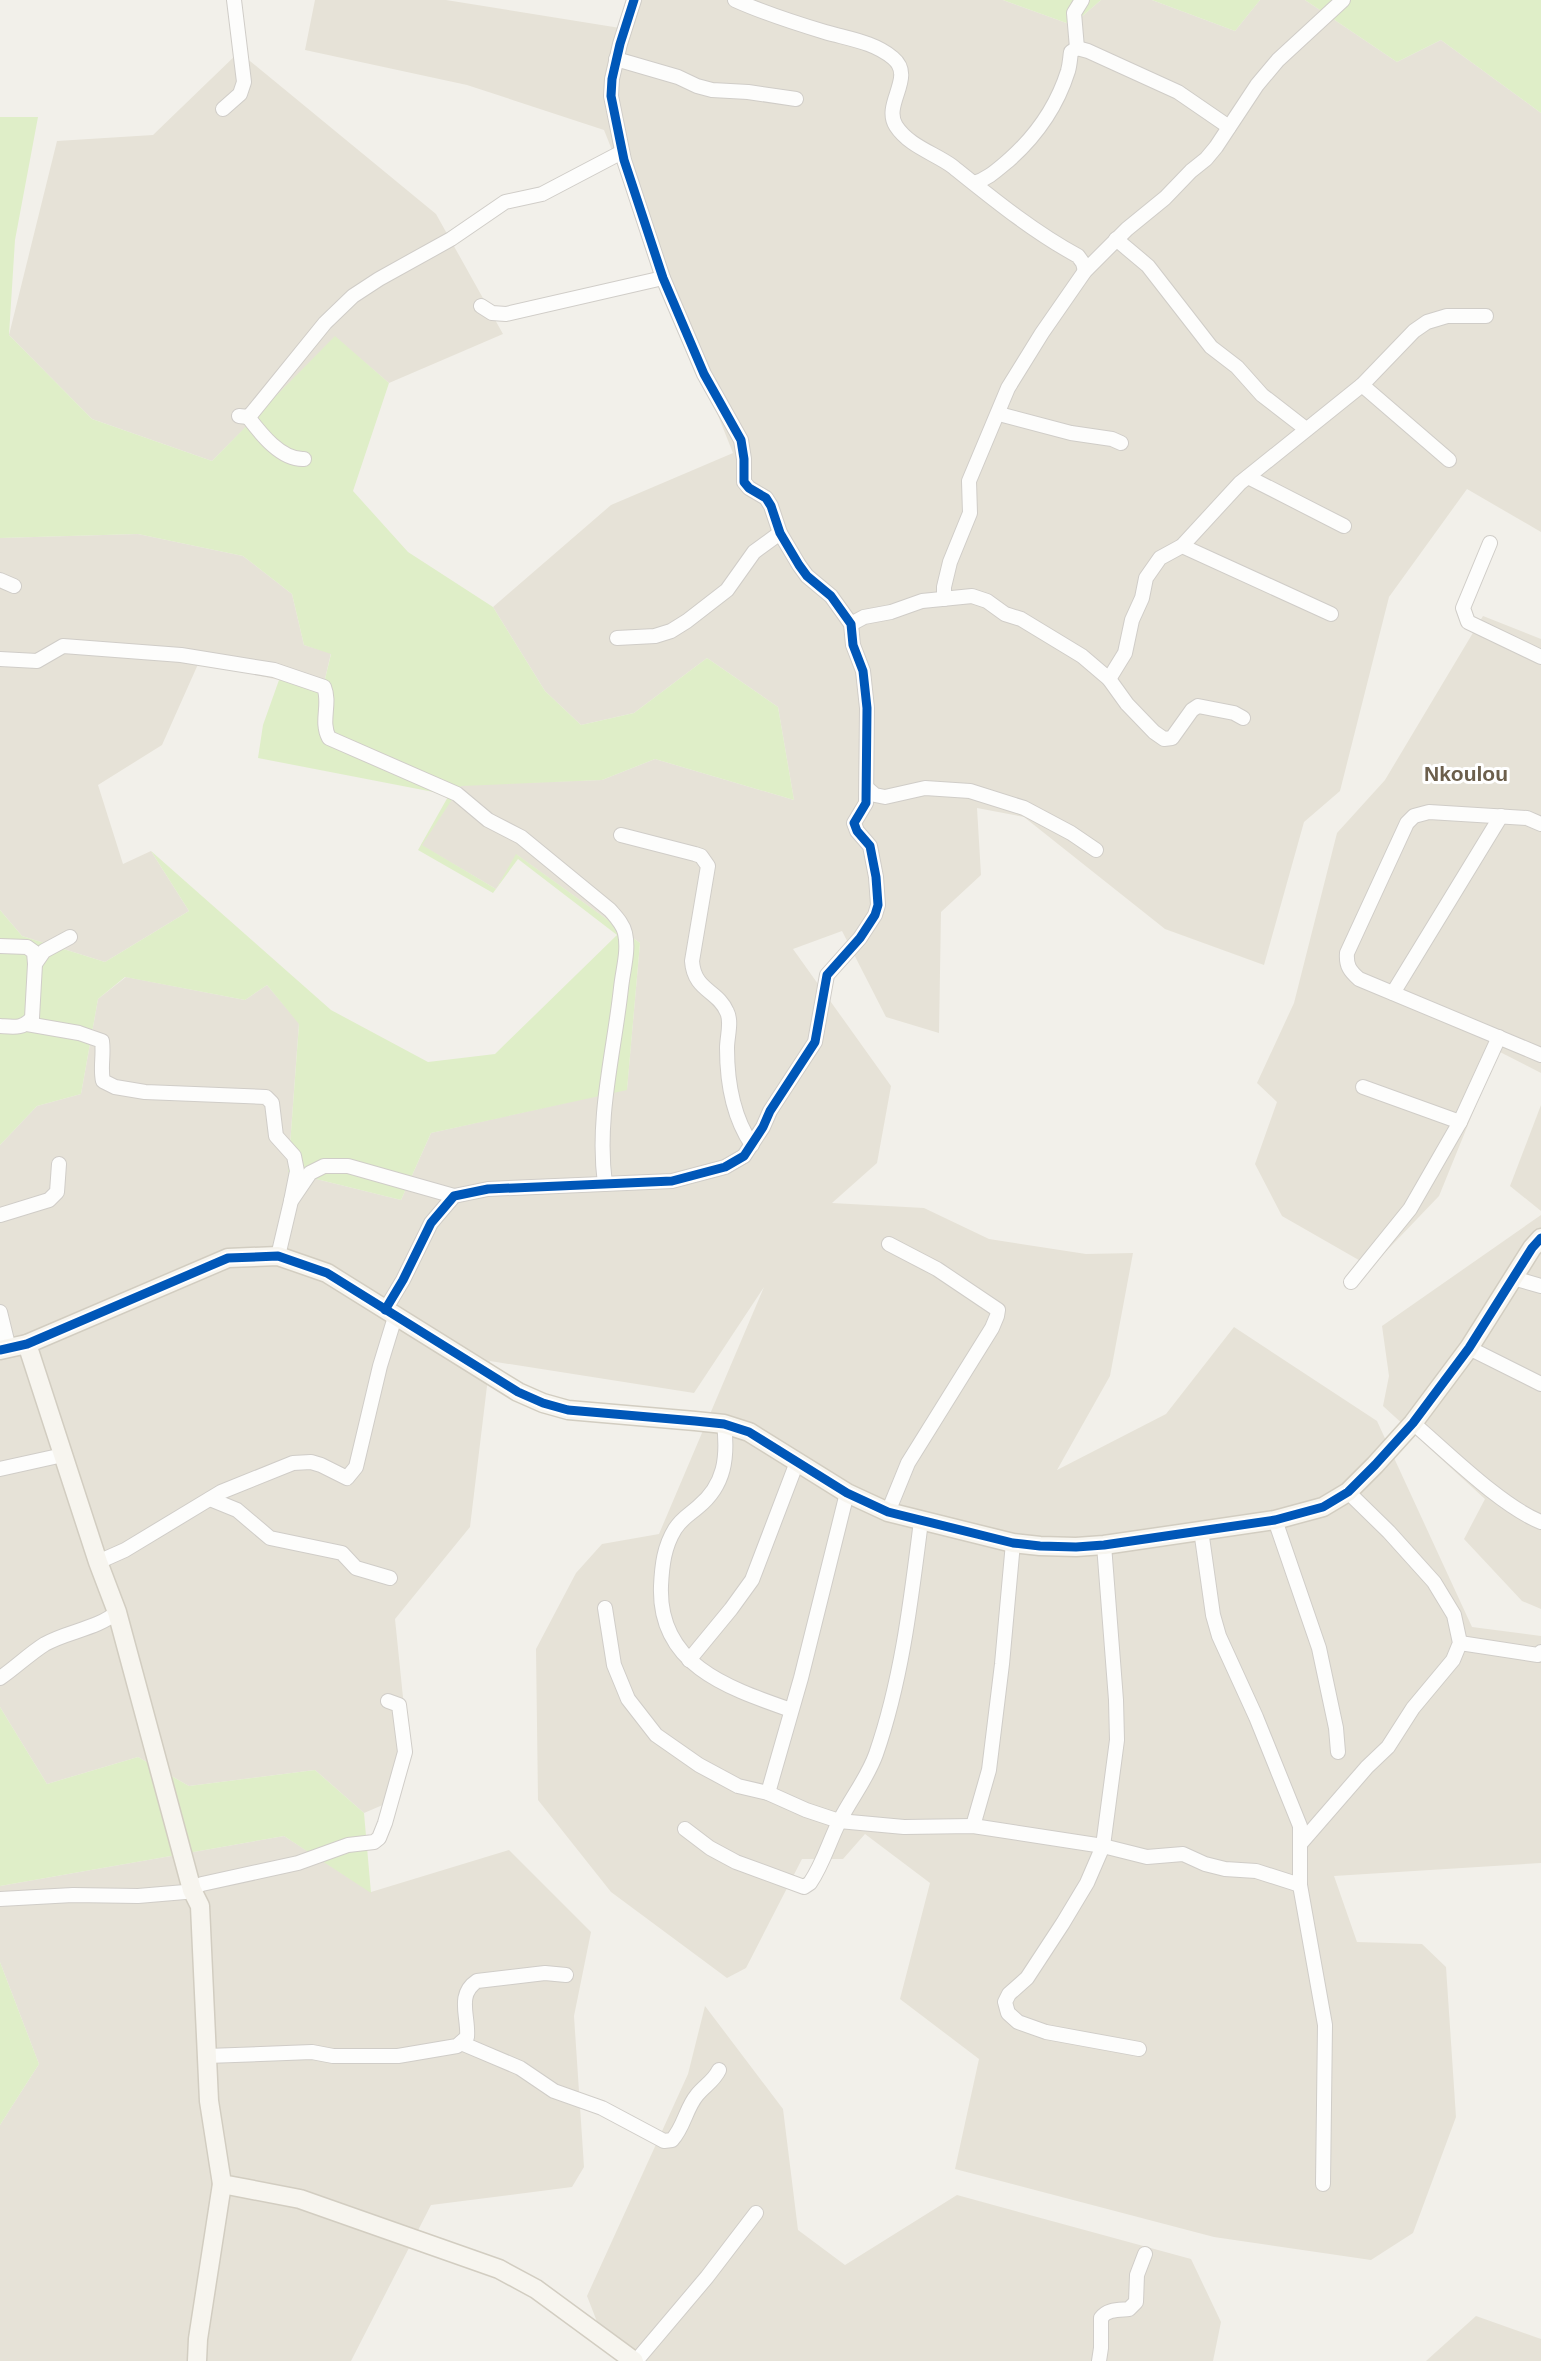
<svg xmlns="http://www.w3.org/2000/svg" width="1541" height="2361" viewBox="0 0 1541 2361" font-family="Helvetica,sans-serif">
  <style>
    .residential { fill: #e6e2d7 }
    .green { fill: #dfeec8 }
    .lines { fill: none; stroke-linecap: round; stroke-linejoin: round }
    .street-casing { stroke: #d0cdc8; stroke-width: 16 }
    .secondary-casing { stroke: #d2cdc1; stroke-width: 21 }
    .street { stroke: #fdfdfc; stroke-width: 14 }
    .secondary { stroke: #f7f5ef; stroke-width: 18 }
    .cycleway-casing { stroke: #fff; stroke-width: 13 }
    .cycleway { stroke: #0057b8; stroke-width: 9 }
    .labels { text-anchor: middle; stroke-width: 6; stroke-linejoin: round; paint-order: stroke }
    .quarter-label { font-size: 21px; font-weight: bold; fill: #6c5f4c; stroke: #fff }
  </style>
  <rect width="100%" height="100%" fill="#f2f0ea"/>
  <g class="residential">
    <path d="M 315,0 L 446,0 L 620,28 L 627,0 L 1003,0 L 1072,25 L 1101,0 L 1152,0 L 1235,31 L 1260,0 L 1305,0 L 1397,62 L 1441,40 L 1541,113 L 1541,532 L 1467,489 L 1389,597 L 1340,791 L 1304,822 L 1264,965 L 1165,929 L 1024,817 L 977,808 L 981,875 L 941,912 L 939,1033 L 886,1017 L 842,931 L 793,949 L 891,1086 L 877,1163 L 832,1203 L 924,1208 L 989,1239 L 1086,1254 L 1133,1253 L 1110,1376 L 1057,1470 L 1166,1414 L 1234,1327 L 1377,1421 L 1472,1627 L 1541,1636 L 1541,1863 L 1334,1876 L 1357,1942 L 1422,1944 L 1446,1967 L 1456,2117 L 1413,2233 L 1371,2260 L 1214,2237 L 955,2169 L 979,2059 L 900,1999 L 930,1883 L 865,1834 L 843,1859 L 802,1859 L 746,1968 L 727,1978 L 611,1892 L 538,1800 L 536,1649 L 576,1573 L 602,1544 L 659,1534 L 764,1287 L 694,1393 L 490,1361 L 470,1527 L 395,1619 L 405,1717 L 392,1801 L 364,1813 L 315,1770 L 189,1786 L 138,1757 L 47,1784 L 0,1707 L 0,1145 L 37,1106 L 81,1094 L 98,999 L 126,977 L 245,1000 L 267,985 L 299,1023 L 288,1172 L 401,1200 L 431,1133 L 627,1089 L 640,943 L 517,855 L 496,889 L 421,845 L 461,785 L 602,780 L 655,759 L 794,800 L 778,707 L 707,658 L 634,713 L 581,725 L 545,691 L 493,607 L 611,505 L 733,453 L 604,130 L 467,85 L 305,50 Z"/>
    <path d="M 239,52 L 436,214 L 503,334 L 389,383 L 335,337 L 212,461 L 92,419 L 9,335 L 57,141 L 153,135 Z"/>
    <path d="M 138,534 L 243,556 L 292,594 L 304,645 L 331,653 L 325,679 L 279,680 L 199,662 L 162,745 L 98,785 L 123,864 L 151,851 L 189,911 L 105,962 L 22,936 L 0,910 L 0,538 Z"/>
    <path d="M 1483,616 L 1541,639 L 1541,1073 L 1498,1051 L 1439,1196 L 1371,1267 L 1282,1216 L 1255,1164 L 1277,1102 L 1257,1083 L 1294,1003 L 1337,833 L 1385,780 Z"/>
    <path d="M 1541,1105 L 1541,1211 L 1510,1186 Z"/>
    <path d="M 1541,1215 L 1541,1609 L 1522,1601 L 1464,1539 L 1485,1499 L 1383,1406 L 1389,1376 L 1382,1326 Z"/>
    <path d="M 284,1836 L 371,1892 L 509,1850 L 591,1932 L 574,2016 L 584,2167 L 572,2187 L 431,2205 L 351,2361 L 0,2361 L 0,2125 L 39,2064 L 0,1962 L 0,1886 Z"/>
    <path d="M 705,2006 L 783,2109 L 798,2230 L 845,2265 L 957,2195 L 1191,2259 L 1221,2322 L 1213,2361 L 634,2361 L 601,2332 L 587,2296 L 688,2074 Z"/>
    <path d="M 1476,2316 L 1541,2339 L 1541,2361 L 1426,2361 Z"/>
  </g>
  <g class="green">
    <path d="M 1003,0 L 1101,0 L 1072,25 Z"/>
    <path d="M 1152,0 L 1260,0 L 1235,31 Z"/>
    <path d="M 1305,0 L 1541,0 L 1541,113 L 1441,40 L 1397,62 Z"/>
    <path d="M 0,117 L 38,117 L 15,240 L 9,335 L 92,419 L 212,461 L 335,336 L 389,383 L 353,491 L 408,552 L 493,607 L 545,691 L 581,725 L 634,713 L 707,658 L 778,707 L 794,800 L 655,759 L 602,780 L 461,786 L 422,845 L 496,889 L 516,854 L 640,943 L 627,1090 L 431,1133 L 401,1200 L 288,1172 L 299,1024 L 267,985 L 245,1000 L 125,977 L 98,999 L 81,1094 L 37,1106 L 0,1145 L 0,910 L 22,936 L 105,962 L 189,911 L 151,851 L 331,1010 L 428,1062 L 495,1054 L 617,935 L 518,859 L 493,893 L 418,850 L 449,795 L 258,758 L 263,725 L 279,680 L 325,679 L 331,654 L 304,645 L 292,594 L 243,556 L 138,534 L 0,538 Z"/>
    <path d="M 0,1707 L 47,1784 L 138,1757 L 189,1786 L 315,1770 L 364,1813 L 371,1893 L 284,1836 L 0,1886 Z"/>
    <path d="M 0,1962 L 39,2064 L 0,2125 Z"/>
  </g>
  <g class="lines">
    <defs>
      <g id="street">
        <path d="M 735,0 C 764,13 795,23 825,32 C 849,39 874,42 893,58 C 916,77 882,104 896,126 C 909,146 934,153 952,166 C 992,198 1032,231 1078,256 L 1083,263 L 1085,271"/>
        <path d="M 1077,48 L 1088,51 L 1178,92 L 1229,127"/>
        <path d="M 1077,48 L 1074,13 L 1082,0"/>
        <path d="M 616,59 L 678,77 L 697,86 L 712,90 L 748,92 L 796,99"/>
        <path d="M 223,109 L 240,94 L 244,82 L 234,0"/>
        <path d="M 974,183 C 988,179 998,169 1009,160 C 1036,136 1057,106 1068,71 C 1070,64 1070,58 1071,52 L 1077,48"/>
        <path d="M 1116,239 L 1148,266 L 1211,347 L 1237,367 L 1262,395 L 1306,429"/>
        <path d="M 481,306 L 492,313 L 506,314 L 663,278"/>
        <path d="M 1362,385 L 1449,460"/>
        <path d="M 999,414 L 1071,433 L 1112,439 L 1121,443"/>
        <path d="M 239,416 L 248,417 L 252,413 L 325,323 L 353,296 L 379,279 L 451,239 L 505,202 L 542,194 L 622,152"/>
        <path d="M 248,417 C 261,434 281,460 304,459"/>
        <path d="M 1248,477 L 1344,526"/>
        <path d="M 1490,543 L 1463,608 L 1468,622 L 1541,657"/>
        <path d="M 1182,546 L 1331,614"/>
        <path d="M 0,580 L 14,586"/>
        <path d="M 944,599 L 944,587 L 950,562 L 970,513 L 969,481 L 1008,388 L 1042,333 L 1085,271 L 1127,229 L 1165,198 L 1191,171 L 1206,159 L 1216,147 L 1257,85 L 1278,60 L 1343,0"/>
        <path d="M 851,624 L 864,617 L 891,612 L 922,601 L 972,596 L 987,601 L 1005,614 L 1021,619 L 1082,656 L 1109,679 L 1127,704 L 1154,732 L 1164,739 L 1172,738 L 1192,710 L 1198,706 L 1234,713 L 1243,718"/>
        <path d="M 617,638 L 655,636 L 671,631 L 687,621 L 727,590 L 754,552 L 780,533"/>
        <path d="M 0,659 L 37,661 L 63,646 L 181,655 L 274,670 L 324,687 C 331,704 320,721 329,738 L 457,794 L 488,820 L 521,837 L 610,910 C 616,917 623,924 625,933 C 629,951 623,969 621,988 C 614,1053 596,1118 605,1184"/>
        <path d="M 1109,679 L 1125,653 L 1132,620 L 1142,598 L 1146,578 L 1160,558 L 1182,546 L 1240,483 L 1362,385 L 1414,331 L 1427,322 L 1447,316 L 1486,316"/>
        <path d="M 867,788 L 875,795 L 885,797 L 925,788 L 970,791 L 1024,808 L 1071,833 L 1096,850"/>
        <path d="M 1541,824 L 1527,818 L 1429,812 L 1414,816 L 1407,823 L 1347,953 C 1346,966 1350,971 1359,979 L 1541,1055"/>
        <path d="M 621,835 L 695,854 L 701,856 L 708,866 L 692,961 C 694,991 718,990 727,1012 C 732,1022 727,1037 727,1048 C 727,1082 733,1117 752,1145"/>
        <path d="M 0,946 L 27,947 L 34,952 L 35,964"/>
        <path d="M 1393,993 L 1501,816"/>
        <path d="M 27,1024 L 79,1033 L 102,1041 C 104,1055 100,1068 103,1081 L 115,1087 L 145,1092 L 266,1097 L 272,1103 L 276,1136 L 294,1156 L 297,1171 L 291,1201"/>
        <path d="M 0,1026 C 14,1027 23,1029 32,1018 L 35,964 L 44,951 L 70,937"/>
        <path d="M 1363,1087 L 1460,1122"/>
        <path d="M 0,1215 L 49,1200 L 57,1192 L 59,1164"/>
        <path d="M 278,1256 L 291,1201 L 310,1173 L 324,1166 L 348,1166 L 454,1196"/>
        <path d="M 1513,1278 L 1541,1286"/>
        <path d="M 1351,1282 L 1410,1209 L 1460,1122 L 1499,1037"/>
        <path d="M 385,1310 L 403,1280 L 431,1223 L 454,1196 L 488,1189 L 672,1181 L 725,1167 L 744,1156 L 763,1127 L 770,1111 L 815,1042 L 827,975 L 860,938 L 875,915 L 878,905 L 876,877 L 870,846 L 857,831 L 854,823 L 866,803 L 867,708 L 863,671 L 853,645 L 851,624 L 831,596 L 807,576 L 799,565 L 780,533 L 771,506 L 766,498 L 749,488 L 744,482 L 744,459 L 741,440 L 704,374 L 663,278 L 624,160 L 611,96 L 612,79 L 620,44 L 634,0"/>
        <path d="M 0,1312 L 9,1349"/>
        <path d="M 1469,1348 L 1541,1384"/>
        <path d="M 1413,1423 C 1448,1453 1501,1506 1541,1522"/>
        <path d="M 724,1424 C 728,1457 725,1485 698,1507 C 689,1515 682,1518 675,1529 C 664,1547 662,1565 661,1586 C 658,1665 728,1688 791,1710"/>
        <path d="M 0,1469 L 63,1455"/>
        <path d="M 210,1499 L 237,1510 L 270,1538 L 342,1553 L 356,1568 L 390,1578"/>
        <path d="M 888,1512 L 908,1463 L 992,1328 L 997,1316 L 998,1310 L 937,1269 L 889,1244"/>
        <path d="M 1275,1520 L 1319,1648 L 1336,1728 L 1338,1752"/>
        <path d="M 1201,1530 L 1213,1615 L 1219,1636 L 1256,1717 L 1300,1826 L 1300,1885 L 1325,2025 L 1323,2184"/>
        <path d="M 1104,1545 L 1116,1700 L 1117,1740 L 1103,1846 L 1087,1883 L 1063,1923 L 1027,1978 L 1009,1994 L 1005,2002 L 1008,2013 L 1018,2022 L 1046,2032 L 1139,2049"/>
        <path d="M 98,1562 L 125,1550 L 221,1492 L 293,1463 L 311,1462 L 321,1465 L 347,1478 L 356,1467 L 380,1366 L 395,1317"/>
        <path d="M 605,1608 L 614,1665 L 628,1699 L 656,1735 L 699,1765 L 738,1786 L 768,1793 L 806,1810 L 839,1821 L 904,1827 L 973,1826 L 1103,1846 L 1147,1857 L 1183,1854 L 1205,1864 L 1225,1869 L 1256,1871 L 1300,1885"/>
        <path d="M 1460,1643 L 1538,1655 L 1541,1652"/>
        <path d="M 689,1660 L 731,1609 L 752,1580 L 797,1462"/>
        <path d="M 0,1678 C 15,1668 29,1654 45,1644 C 68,1631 97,1629 117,1612"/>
        <path d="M 768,1793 L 801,1678 L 847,1493"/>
        <path d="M 973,1826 L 989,1770 L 1002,1664 L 1013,1543"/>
        <path d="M 685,1829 L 710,1848 L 736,1862 L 804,1887 L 810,1883 C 823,1864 829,1842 839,1822 C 851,1798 867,1779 876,1754 C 902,1679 911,1600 921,1521"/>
        <path d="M 1301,1843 L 1367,1767 L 1388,1747 L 1413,1708 L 1453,1660 L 1460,1643 L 1454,1615 L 1434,1582 L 1389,1532 L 1348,1492"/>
        <path d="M 0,1899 L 73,1895 L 138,1896 L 185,1892 L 202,1884 L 298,1863 L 348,1845 L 374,1842 L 379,1838 L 385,1823 L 405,1752 L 399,1705 L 388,1701"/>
        <path d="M 461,2043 L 520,2068 L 554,2091 L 602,2108 L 664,2141 L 672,2140 C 684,2127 686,2108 697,2095 C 704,2086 714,2081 719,2070"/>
        <path d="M 207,2056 L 312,2052 L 333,2056 L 398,2056 L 457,2046 L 467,2037 C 469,2017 456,1995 477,1981 L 545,1973 L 566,1975"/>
        <path d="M 636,2361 L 707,2277 L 756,2213"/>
        <path d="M 1099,2361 L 1101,2348 L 1101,2318 C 1107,2309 1119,2310 1129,2309 L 1136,2302 L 1137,2275 L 1145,2254"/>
      </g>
      <g id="secondary">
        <path d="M 27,1344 L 98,1562 L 117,1612 L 192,1890 L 200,1906 L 209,2101 L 222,2184 L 300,2199 L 499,2269 L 536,2289 L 634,2361"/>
        <path d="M 0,1350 L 27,1344 L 228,1258 L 278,1256 L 327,1273 L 518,1392 L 543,1403 L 568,1410 L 695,1421 L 724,1424 L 749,1432 L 847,1493 L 888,1512 L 1013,1543 L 1040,1546 L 1076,1547 L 1104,1545 L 1275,1520 L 1323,1507 L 1348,1492 L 1375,1465 L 1413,1423 L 1469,1348 L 1532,1248 L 1541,1238"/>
        <path d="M 197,2361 L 198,2339 L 222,2184"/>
      </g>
    </defs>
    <use href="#street" class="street-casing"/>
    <use href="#secondary" class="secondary-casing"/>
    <use href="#street" class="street"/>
    <use href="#secondary" class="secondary"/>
    <defs>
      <g id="cycleway">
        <path d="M 385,1310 L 403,1280 L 431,1223 L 454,1196 L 488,1189 L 672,1181 L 725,1167 L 744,1156 L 763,1127 L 770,1111 L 815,1042 L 827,975 L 860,938 L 875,915 L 878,905 L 876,877 L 870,846 L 857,831 L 854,823 L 866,803 L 867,708 L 863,671 L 853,645 L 851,624 L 831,596 L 807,576 L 799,565 L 780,533 L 771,506 L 766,498 L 749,488 L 744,482 L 744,459 L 741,440 L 704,374 L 663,278 L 624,160 L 611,96 L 612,79 L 620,44 L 634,0"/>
        <path d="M 0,1350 L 27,1344 L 228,1258 L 278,1256 L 327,1273 L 518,1392 L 543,1403 L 568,1410 L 695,1421 L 724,1424 L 749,1432 L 847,1493 L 888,1512 L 1013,1543 L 1040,1546 L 1076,1547 L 1104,1545 L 1275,1520 L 1323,1507 L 1348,1492 L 1375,1465 L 1413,1423 L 1469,1348 L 1532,1248 L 1541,1238"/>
      </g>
    </defs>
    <use href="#cycleway" class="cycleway-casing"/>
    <use href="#cycleway" class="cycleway"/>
  </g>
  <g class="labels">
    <g class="quarter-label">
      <text x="1466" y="781">Nkoulou</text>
    </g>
  </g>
</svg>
